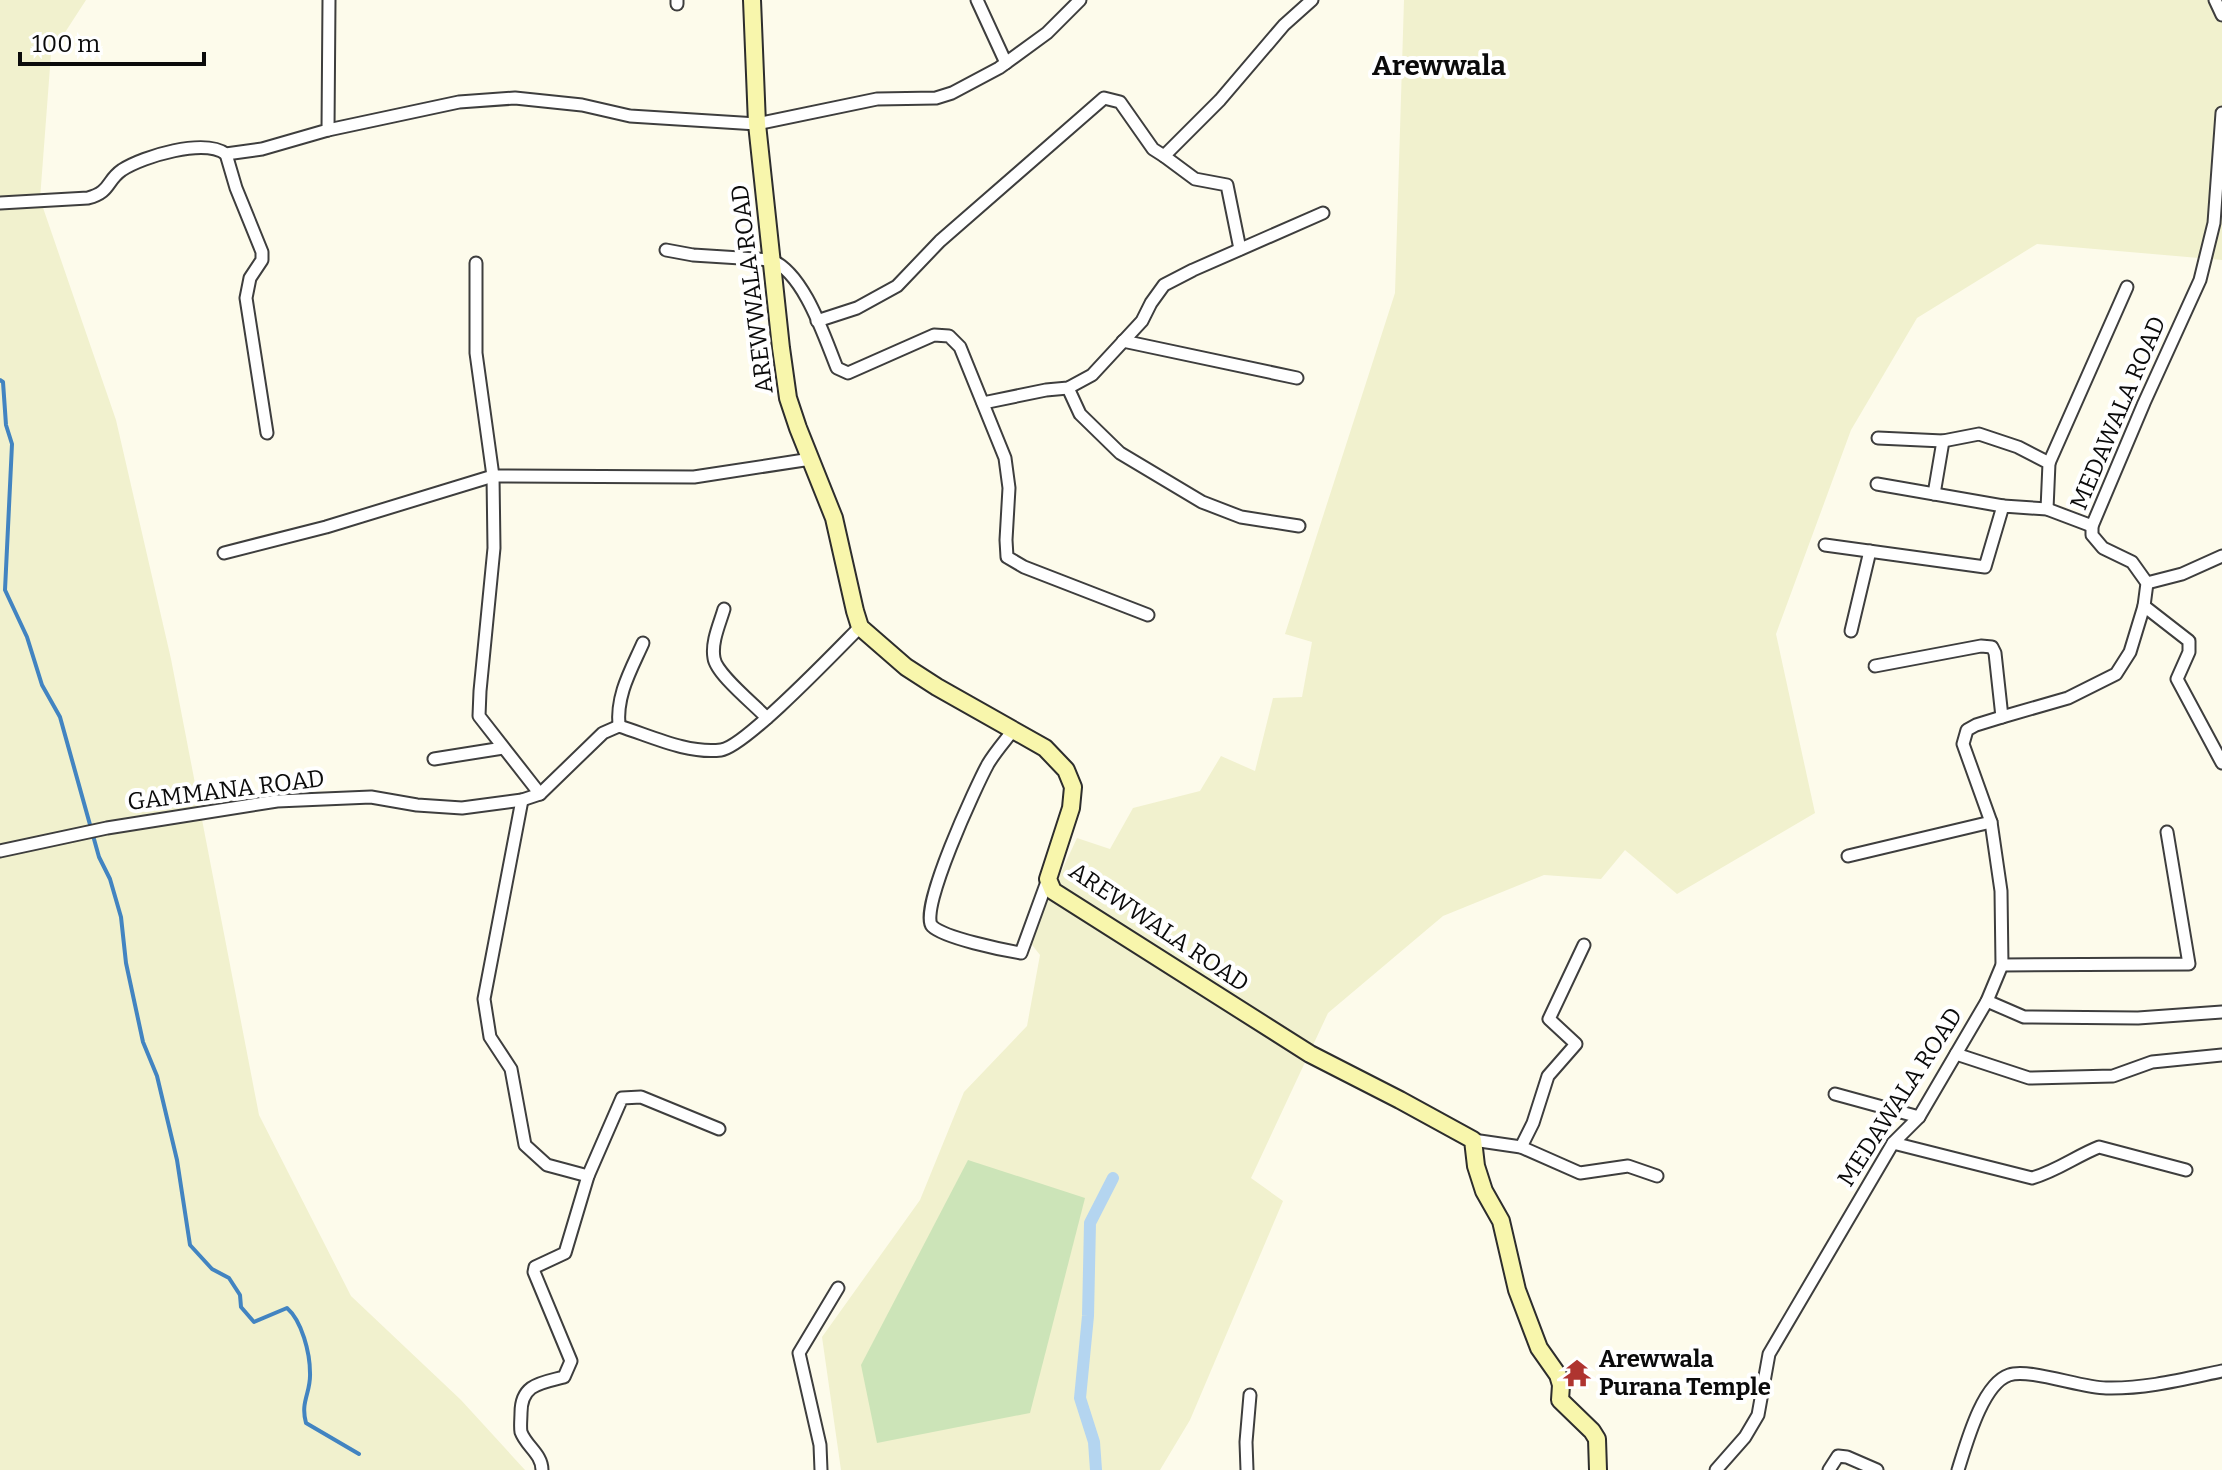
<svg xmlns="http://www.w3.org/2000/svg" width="2222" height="1470" viewBox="0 0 2222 1470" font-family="Bitter,serif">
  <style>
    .farmland { fill: #f1f1ce }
    .green { fill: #cce4b8 }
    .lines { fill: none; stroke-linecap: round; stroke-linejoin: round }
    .stream { stroke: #4284c1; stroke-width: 4 }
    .canal { stroke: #b4d5f0; stroke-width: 12 }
    .street-casing { stroke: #3e3e3e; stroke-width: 15 }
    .secondary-casing { stroke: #2d2d2d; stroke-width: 20 }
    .street { stroke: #fff; stroke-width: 11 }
    .secondary { stroke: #f8f6ac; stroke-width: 16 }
    .labels { text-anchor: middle; stroke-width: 8; stroke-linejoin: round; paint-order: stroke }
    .street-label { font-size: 24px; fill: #0b0b0b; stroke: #fff }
    .poi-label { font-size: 24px; font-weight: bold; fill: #0b0b0b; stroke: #fff; text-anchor: start }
    .quarter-label { font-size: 28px; font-weight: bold; fill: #0b0b0b; stroke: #fff }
  </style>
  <rect width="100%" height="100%" fill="#fdfbeb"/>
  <g class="farmland">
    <path d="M 0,0 L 86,0 L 51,54 L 40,199 L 116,420 L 171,659 L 259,1115 L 351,1296 L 461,1400 L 525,1470 L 0,1470 Z"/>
    <path d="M 1404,0 L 2222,0 L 2222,260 L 2037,244 L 1917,318 L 1851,430 L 1776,634 L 1815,813 L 1677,894 L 1625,850 L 1601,879 L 1544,875 L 1443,916 L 1328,1013 L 1251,1178 L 1283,1201 L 1190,1420 L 1160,1470 L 841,1470 L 822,1337 L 920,1200 L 964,1092 L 1027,1026 L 1040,955 L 1029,941 L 1077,838 L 1110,849 L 1133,808 L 1200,791 L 1221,756 L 1255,771 L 1273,698 L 1302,697 L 1312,642 L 1285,634 L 1395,293 Z"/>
  </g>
  <path class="green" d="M 968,1160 L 1085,1198 L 1030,1413 L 877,1443 L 861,1365 Z"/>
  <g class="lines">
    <path class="stream" d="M 0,380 L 3,382 L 6,425 L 12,444 L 5,590 L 27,637 L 42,685 L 60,717 L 99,857 L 110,879 L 121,917 L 126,963 L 143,1042 L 157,1076 L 177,1160 L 190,1245 L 212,1269 L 229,1278 L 240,1295 L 241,1307 L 254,1322 L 287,1308 C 302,1321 310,1353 310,1373 C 311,1393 300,1401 306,1423 L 359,1454"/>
    <path class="canal" d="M 1096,1470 L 1094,1442 L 1080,1398 L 1088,1316 L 1090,1223 L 1113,1178"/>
    <defs>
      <g id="street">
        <path d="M 677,0 L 677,4"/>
        <path d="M 977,0 L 1006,63"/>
        <path d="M 2215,0 L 2222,15"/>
        <path d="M 328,130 L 459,102 L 515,98 L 582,105 L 630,116 L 757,124 L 877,99 L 936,98 L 952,93 L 999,68 L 1047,33 L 1080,0"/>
        <path d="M 226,154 L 236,188 L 262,252 L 262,260 L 250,278 L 246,298 L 267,433"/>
        <path d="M 1164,156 L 1195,179 L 1227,185 L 1240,249"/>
        <path d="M 0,203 L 88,198 C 111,192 106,181 122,170 C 144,156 204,138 226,154 L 262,149 L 328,130 L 329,0"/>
        <path d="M 666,250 L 693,255 L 771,260 C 804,273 824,336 837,368 L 848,373 L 934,335 L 949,336 L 960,347 L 1005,458 L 1009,488 L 1006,540 L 1007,557 L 1024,567 L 1148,615"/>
        <path d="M 476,263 L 476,353 L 493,476 L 494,548 L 480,691 L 479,716 L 540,794"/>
        <path d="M 817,321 L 857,308 L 897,286 L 940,241 L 1104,98 L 1120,102 L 1153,149 L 1164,156 L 1220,100 L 1284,25 L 1312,0"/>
        <path d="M 1123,341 L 1297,378"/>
        <path d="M 1068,388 L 1080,414 L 1120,453 L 1202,502 L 1241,517 L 1299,526"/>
        <path d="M 983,403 L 1046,390 L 1068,388 L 1092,375 L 1142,321 L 1151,303 L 1164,285 L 1193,270 L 1323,213"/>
        <path d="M 1878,438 L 1943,441 L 1979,434 L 2018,447 L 2049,463 L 2047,509"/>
        <path d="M 2049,463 L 2127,287"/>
        <path d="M 1877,484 L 2003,506"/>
        <path d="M 1934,494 L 1943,441"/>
        <path d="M 1825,545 L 1985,567 L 2003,506 L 2047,509 L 2092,526"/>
        <path d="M 224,553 L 326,527 L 493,476 L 694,477 L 811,459"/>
        <path d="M 2147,583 L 2182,574 L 2222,556"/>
        <path d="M 2144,606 L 2189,641 L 2189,652 L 2177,679 L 2222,763"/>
        <path d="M 724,609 C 720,623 711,642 714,658 C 716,674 755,705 767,718"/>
        <path d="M 1851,631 L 1870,551"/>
        <path d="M 1875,666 L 1981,646 L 1992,647 L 1995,653 L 2002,717"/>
        <path d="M 619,726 C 616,695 631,670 643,643"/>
        <path d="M 1014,729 C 1005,741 995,752 988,764 C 977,784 918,911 932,926 C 944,938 1003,950 1021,953 L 1048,879"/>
        <path d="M 434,759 L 503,748"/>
        <path d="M 522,800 L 484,999 L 490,1037 L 511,1069 L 525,1145 L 547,1165 L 588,1176"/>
        <path d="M 0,851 L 107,828 L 277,801 L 371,797 L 417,805 L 462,808 L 522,800 L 540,794 L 603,733 L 619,726 C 651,736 687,754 721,750 C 745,747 838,649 860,627"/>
        <path d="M 1848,856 L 1991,822"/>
        <path d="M 2002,965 L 2189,964 L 2167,832"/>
        <path d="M 1987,1001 L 2024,1017 L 2138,1018 L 2222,1012"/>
        <path d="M 1956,1054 L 2029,1078 L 2113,1076 L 2152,1062 L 2222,1055"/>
        <path d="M 1835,1094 L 1919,1117"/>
        <path d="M 1473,1140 L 1521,1147 L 1580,1173 L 1628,1166 L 1657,1176"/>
        <path d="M 1893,1143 L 2032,1178 C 2057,1171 2076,1156 2099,1147 L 2186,1170"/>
        <path d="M 1521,1147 L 1533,1123 L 1548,1076 L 1576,1044 L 1549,1019 L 1584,945"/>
        <path d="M 542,1470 C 542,1454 526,1446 521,1432 C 520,1427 521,1418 521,1413 C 521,1384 541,1383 564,1377 L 571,1361 L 534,1272 L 535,1267 L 565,1253 L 588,1176 L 622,1098 L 641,1097 L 719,1129"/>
        <path d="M 821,1470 L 820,1445 L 799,1353 L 838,1288"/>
        <path d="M 1247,1470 L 1246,1442 L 1250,1395"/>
        <path d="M 1716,1470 L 1745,1437 L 1758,1415 L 1769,1354 L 1893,1143 L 1919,1117 L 1987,1001 L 2002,965 L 2001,891 L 1991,822 L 1963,744 L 1967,730 L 1976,725 L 2002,717 L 2068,698 L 2116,674 L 2130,652 L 2144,606 L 2147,583 L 2132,562 L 2103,548 L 2092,535 L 2092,526 L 2144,403 L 2200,280 L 2214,223 L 2222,113"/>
        <path d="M 1829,1470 L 1838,1456 L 1847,1457 L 1877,1470"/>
        <path d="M 1958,1470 C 1966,1445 1982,1384 2009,1375 C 2029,1368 2082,1388 2106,1388 C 2146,1389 2184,1379 2222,1371"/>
      </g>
      <path id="secondary" d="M 752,0 L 757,124 L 781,348 L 788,398 L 798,428 L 834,518 L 855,611 L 860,627 L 906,667 L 937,687 L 1045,748 L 1066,770 L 1073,787 L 1071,808 L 1048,879 L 1053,891 L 1310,1054 L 1400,1100 L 1473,1140 L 1476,1166 L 1484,1191 L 1501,1221 L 1517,1290 L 1539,1348 L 1558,1375 L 1561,1385 L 1560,1400 L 1592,1431 L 1597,1439 L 1598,1470"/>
    </defs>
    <use href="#street" class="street-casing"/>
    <use href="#secondary" class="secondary-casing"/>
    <use href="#street" class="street"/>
    <use href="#secondary" class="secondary"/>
  </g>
  <defs>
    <symbol id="temple-bare" viewBox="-9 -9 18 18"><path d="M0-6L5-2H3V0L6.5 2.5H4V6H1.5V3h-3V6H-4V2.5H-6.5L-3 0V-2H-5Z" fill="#af3430" stroke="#fff" stroke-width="2.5" paint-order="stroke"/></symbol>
  </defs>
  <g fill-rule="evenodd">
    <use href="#temple-bare" x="1557" y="1353" width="40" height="40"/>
  </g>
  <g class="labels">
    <g class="street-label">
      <text transform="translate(752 289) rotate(-97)" y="8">AREWWALA ROAD</text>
      <text transform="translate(2118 413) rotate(-67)" y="8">MEDAWALA ROAD</text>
      <text transform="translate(226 790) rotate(-7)" y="8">GAMMANA ROAD</text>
      <text transform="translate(1159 927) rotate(34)" y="8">AREWWALA ROAD</text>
      <text transform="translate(1900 1097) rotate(-57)" y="8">MEDAWALA ROAD</text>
    </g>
    <g class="poi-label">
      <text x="1599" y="1367">Arewwala<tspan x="1599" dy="28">Purana Temple</tspan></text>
    </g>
    <g class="quarter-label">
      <text x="1439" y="75">Arewwala</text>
    </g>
  </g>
  <path d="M20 52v12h184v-12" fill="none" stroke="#0b0b0b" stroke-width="4"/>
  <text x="32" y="52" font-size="24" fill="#0b0b0b" stroke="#ffffff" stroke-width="6" paint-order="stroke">100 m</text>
</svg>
